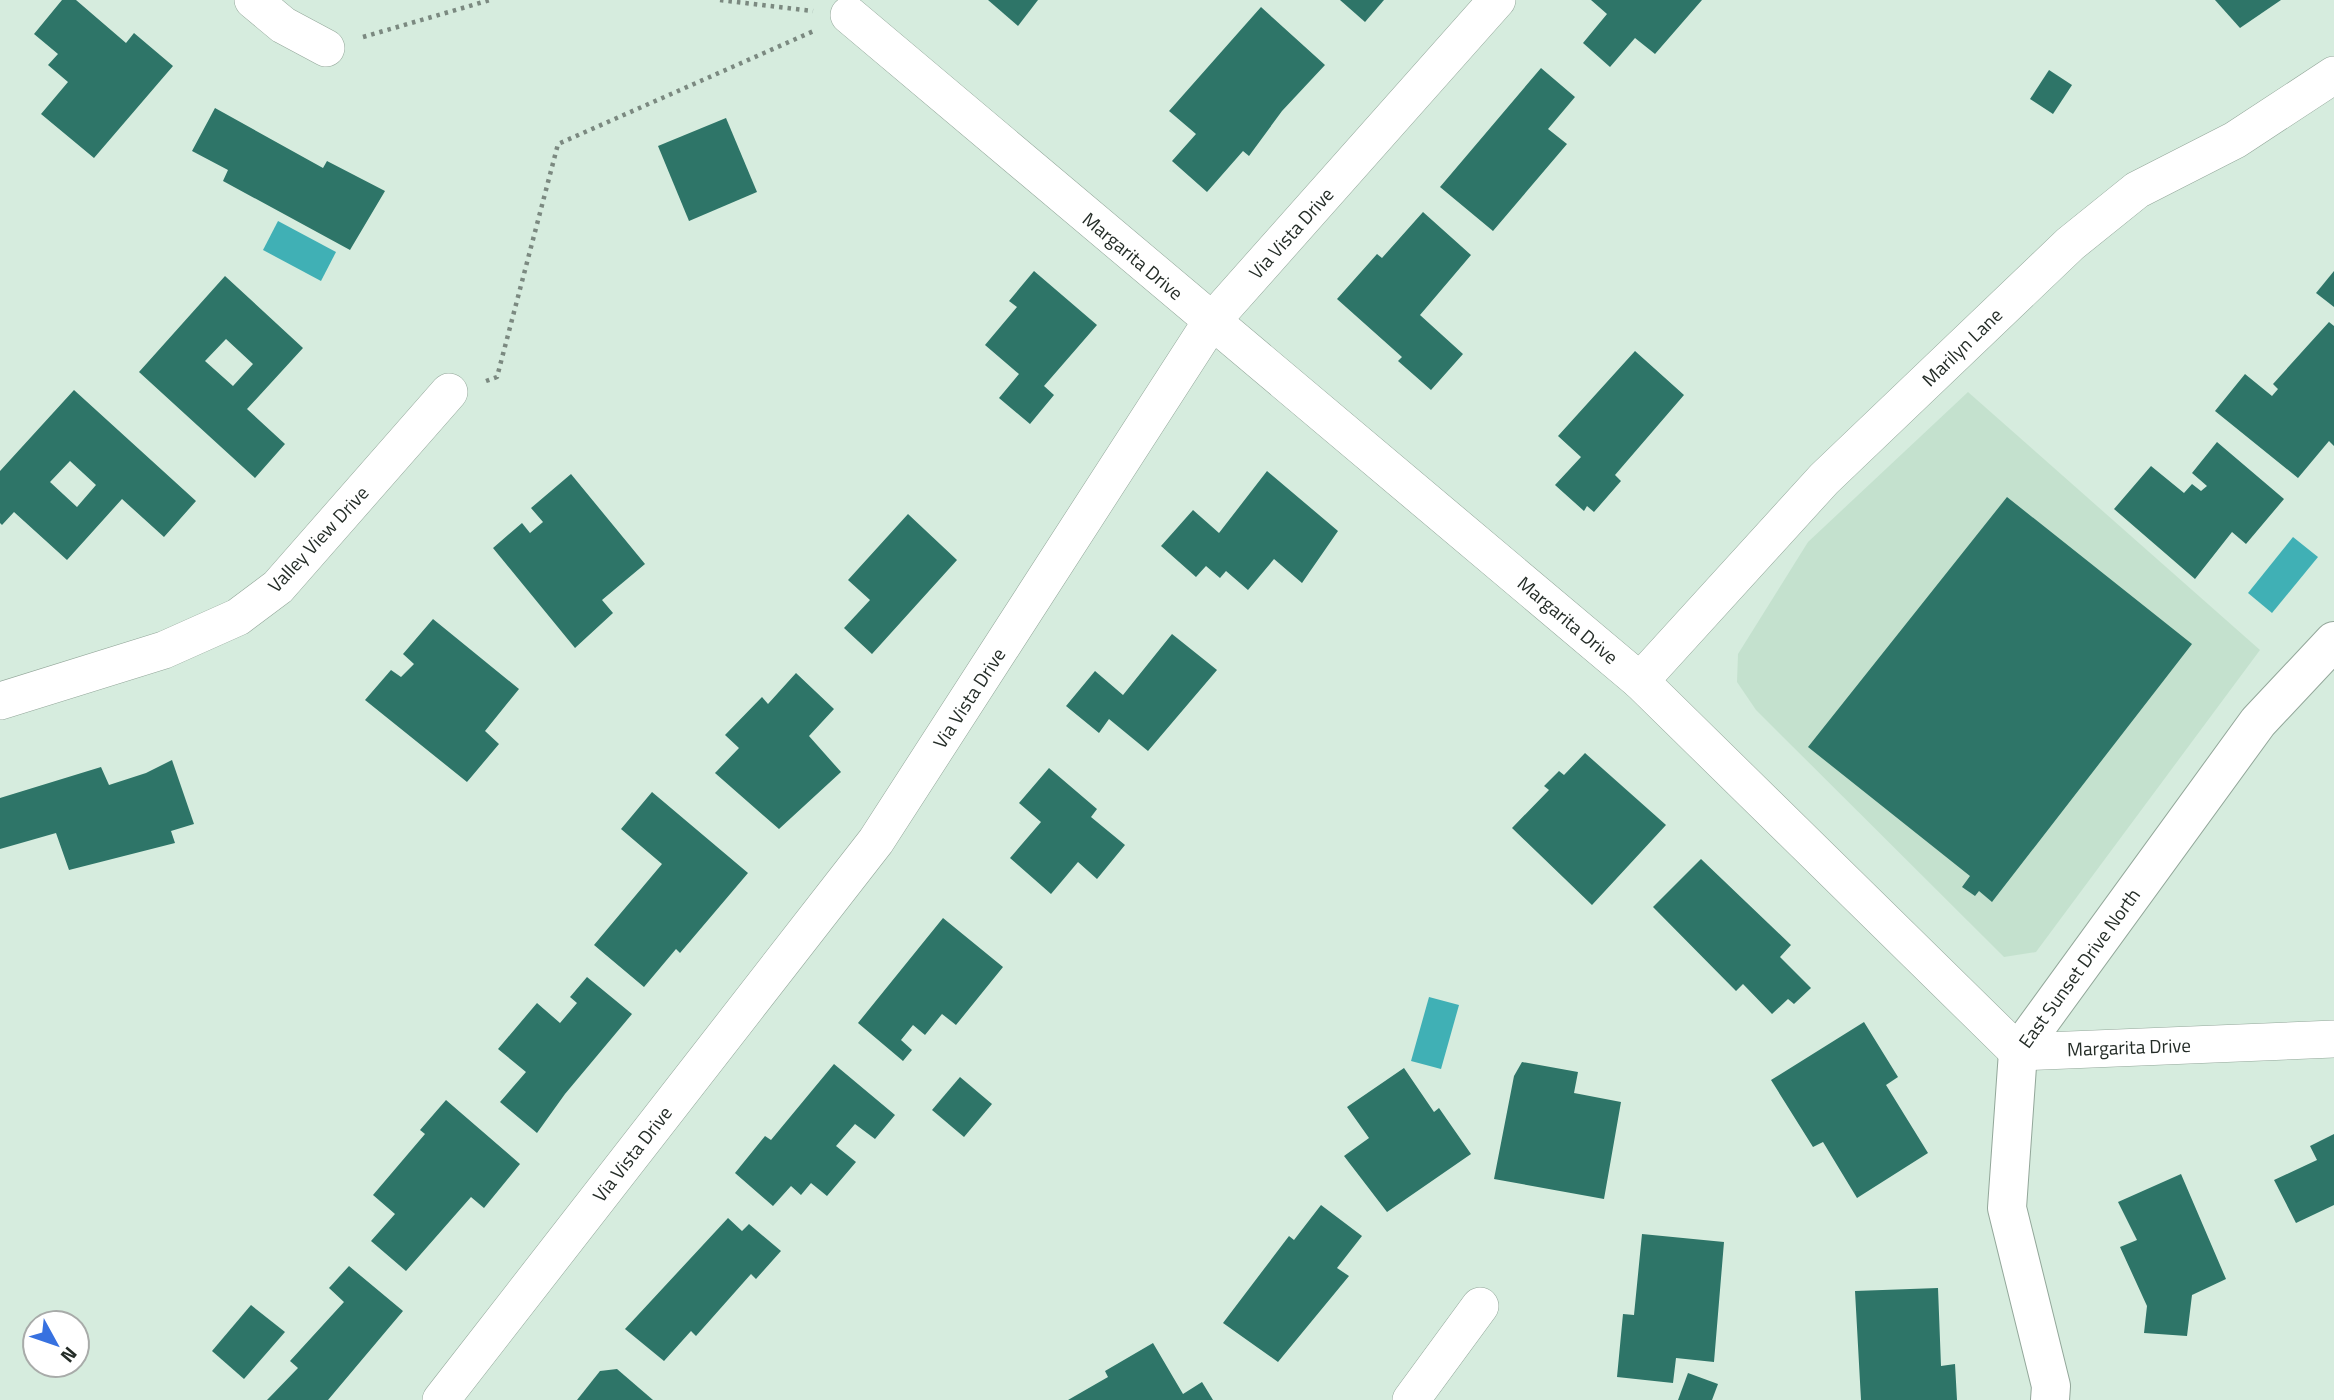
<svg xmlns="http://www.w3.org/2000/svg" width="2334" height="1400" viewBox="0 0 2334 1400" font-family="'Titillium Web',sans-serif">
  <style>
    .built { fill: #c4e1ce }
    .water { fill: #40b0b5 }
    .building { fill: #2e7568; fill-rule: evenodd }
    .lines { fill: none; stroke-linecap: round; stroke-linejoin: round }
    .street-casing { stroke: #93a79a; stroke-width: 38 }
    .secondary-casing { stroke: #93a79a; stroke-width: 40 }
    .path { stroke: #7b8980; stroke-width: 4.5; stroke-dasharray: 3.5 5; stroke-linecap: butt }
    .street { stroke: #fff; stroke-width: 37 }
    .secondary { stroke: #fff; stroke-width: 38 }
    .labels { text-anchor: middle; stroke-width: 7; stroke-linejoin: round; paint-order: stroke }
    .street-label { font-size: 19px; fill: #252d28; stroke: #fff }
  </style>
  <rect width="100%" height="100%" fill="#d6ecde"/>
  <path class="built" d="M 1968,392 L 2260,650 L 2036,952 L 2004,957 L 1756,710 L 1737,682 L 1738,654 L 1808,542 Z"/>
  <g class="water">
    <path d="M 278,221 L 336,252 L 321,281 L 263,250 Z"/>
    <path d="M 2293,537 L 2318,557 L 2272,613 L 2248,593 Z"/>
    <path d="M 1429,997 L 1459,1005 L 1441,1069 L 1411,1061 Z"/>
  </g>
  <g class="building">
    <path d="M 62,0 L 76,0 L 126,43 L 134,33 L 173,66 L 94,158 L 41,114 L 68,82 L 48,65 L 58,54 L 34,34 Z"/>
    <path d="M 988,0 L 1038,0 L 1018,26 Z"/>
    <path d="M 1340,0 L 1384,0 L 1365,22 Z"/>
    <path d="M 1591,0 L 1702,0 L 1655,54 L 1635,38 L 1610,67 L 1583,43 L 1607,14 Z"/>
    <path d="M 2215,0 L 2281,0 L 2240,28 Z"/>
    <path d="M 1261,7 L 1325,65 L 1282,111 L 1249,156 L 1243,151 L 1207,192 L 1172,161 L 1196,134 L 1169,111 Z"/>
    <path d="M 1541,68 L 1575,97 L 1548,129 L 1567,144 L 1493,231 L 1440,187 Z"/>
    <path d="M 2049,70 L 2072,85 L 2053,114 L 2030,99 Z"/>
    <path d="M 215,108 L 323,168 L 327,161 L 385,191 L 350,250 L 223,181 L 228,170 L 192,151 Z"/>
    <path d="M 726,118 L 757,192 L 689,221 L 658,146 Z"/>
    <path d="M 1423,212 L 1471,255 L 1420,315 L 1463,354 L 1431,390 L 1398,361 L 1402,357 L 1337,299 L 1377,254 L 1382,258 Z"/>
    <path d="M 1034,271 L 1097,325 L 1044,386 L 1054,395 L 1030,424 L 999,398 L 1019,374 L 985,345 L 1017,307 L 1009,301 Z"/>
    <path d="M 2334,271 L 2334,307 L 2316,293 Z"/>
    <path d="M 225,276 L 303,348 L 247,409 L 285,444 L 255,478 L 139,372 ZM 226,339 L 253,364 L 233,386 L 205,361 Z"/>
    <path d="M 2329,322 L 2334,326 L 2334,446 L 2329,441 L 2298,478 L 2215,411 L 2245,374 L 2272,396 L 2278,389 L 2273,384 Z"/>
    <path d="M 1635,351 L 1684,395 L 1615,475 L 1621,481 L 1594,512 L 1587,506 L 1584,511 L 1555,485 L 1581,457 L 1558,436 Z"/>
    <path d="M 74,390 L 196,501 L 164,537 L 122,499 L 67,560 L 14,512 L 2,525 L 0,523 L 0,471 ZM 70,461 L 96,485 L 77,507 L 50,482 Z"/>
    <path d="M 2217,442 L 2284,499 L 2246,544 L 2232,532 L 2195,579 L 2114,509 L 2151,466 L 2184,493 L 2192,484 L 2201,491 L 2207,486 L 2192,473 Z"/>
    <path d="M 1267,471 L 1338,531 L 1302,583 L 1274,559 L 1248,590 L 1226,571 L 1220,578 L 1206,566 L 1196,577 L 1161,546 L 1193,510 L 1219,533 Z"/>
    <path d="M 571,474 L 645,564 L 602,600 L 613,613 L 575,648 L 493,548 L 522,523 L 530,533 L 543,522 L 531,508 Z"/>
    <path d="M 2007,497 L 2192,644 L 1992,902 L 1979,891 L 1975,896 L 1962,887 L 1970,876 L 1808,747 Z"/>
    <path d="M 908,514 L 957,560 L 872,654 L 844,628 L 870,600 L 848,580 Z"/>
    <path d="M 433,619 L 519,689 L 485,731 L 499,744 L 467,782 L 365,700 L 391,670 L 401,677 L 414,664 L 403,654 Z"/>
    <path d="M 1172,634 L 1217,670 L 1148,751 L 1109,719 L 1099,733 L 1066,706 L 1095,671 L 1123,695 Z"/>
    <path d="M 796,673 L 834,709 L 809,736 L 841,772 L 779,829 L 715,773 L 739,748 L 725,735 L 762,697 L 768,704 Z"/>
    <path d="M 1585,753 L 1666,825 L 1592,905 L 1512,828 L 1549,790 L 1544,786 L 1559,771 L 1564,775 Z"/>
    <path d="M 172,760 L 194,824 L 171,831 L 175,843 L 69,870 L 56,833 L 0,849 L 0,798 L 101,767 L 109,785 L 146,773 Z"/>
    <path d="M 1049,768 L 1097,809 L 1091,817 L 1125,845 L 1097,879 L 1078,862 L 1051,894 L 1010,858 L 1041,822 L 1019,803 Z"/>
    <path d="M 652,792 L 748,873 L 680,953 L 676,949 L 644,987 L 594,945 L 662,864 L 621,829 Z"/>
    <path d="M 1701,859 L 1791,945 L 1780,957 L 1811,988 L 1794,1004 L 1788,999 L 1772,1014 L 1743,984 L 1736,991 L 1653,907 Z"/>
    <path d="M 943,918 L 1003,967 L 956,1025 L 942,1014 L 925,1035 L 913,1025 L 901,1040 L 912,1050 L 903,1061 L 858,1023 Z"/>
    <path d="M 587,977 L 632,1014 L 565,1094 L 537,1133 L 500,1102 L 526,1072 L 498,1049 L 537,1003 L 560,1023 L 577,1003 L 570,997 Z"/>
    <path d="M 1864,1022 L 1898,1077 L 1886,1085 L 1928,1153 L 1857,1198 L 1823,1142 L 1813,1147 L 1771,1080 Z"/>
    <path d="M 1522,1062 L 1578,1072 L 1574,1093 L 1621,1102 L 1604,1199 L 1494,1179 L 1514,1076 Z"/>
    <path d="M 834,1064 L 895,1115 L 875,1139 L 855,1124 L 836,1146 L 856,1162 L 827,1196 L 811,1183 L 801,1195 L 791,1186 L 773,1206 L 735,1173 L 765,1136 L 771,1140 Z"/>
    <path d="M 1404,1068 L 1434,1112 L 1439,1108 L 1471,1154 L 1387,1212 L 1344,1156 L 1369,1138 L 1347,1107 Z"/>
    <path d="M 960,1077 L 992,1104 L 964,1137 L 932,1110 Z"/>
    <path d="M 446,1100 L 520,1164 L 484,1208 L 471,1197 L 406,1271 L 371,1241 L 395,1214 L 373,1195 L 425,1134 L 420,1130 Z"/>
    <path d="M 2334,1134 L 2334,1205 L 2296,1223 L 2274,1180 L 2317,1160 L 2310,1146 Z"/>
    <path d="M 2181,1174 L 2226,1279 L 2192,1295 L 2187,1336 L 2144,1333 L 2147,1306 L 2120,1247 L 2137,1240 L 2118,1202 Z"/>
    <path d="M 1321,1205 L 1362,1236 L 1337,1268 L 1349,1276 L 1278,1362 L 1223,1323 L 1289,1236 L 1294,1240 Z"/>
    <path d="M 728,1218 L 742,1231 L 749,1224 L 781,1251 L 756,1279 L 751,1274 L 696,1336 L 691,1331 L 664,1361 L 625,1329 Z"/>
    <path d="M 1642,1234 L 1724,1242 L 1714,1362 L 1676,1358 L 1673,1383 L 1617,1377 L 1623,1314 L 1634,1315 Z"/>
    <path d="M 349,1266 L 403,1311 L 328,1400 L 267,1400 L 298,1368 L 290,1361 L 344,1302 L 329,1288 Z"/>
    <path d="M 1938,1288 L 1941,1366 L 1955,1364 L 1957,1400 L 1861,1400 L 1855,1291 Z"/>
    <path d="M 251,1305 L 285,1332 L 244,1379 L 212,1351 Z"/>
    <path d="M 1153,1343 L 1183,1394 L 1202,1382 L 1213,1400 L 1068,1400 L 1108,1377 L 1105,1371 Z"/>
    <path d="M 617,1369 L 653,1400 L 577,1400 L 600,1371 Z"/>
    <path d="M 1688,1373 L 1718,1384 L 1712,1400 L 1678,1400 Z"/>
  </g>
  <g class="lines">
    <defs>
      <g id="street">
        <path d="M 253,0 L 283,25 L 326,48"/>
        <path d="M 849,15 L 1640,681 L 2018,1052 L 2334,1039"/>
        <path d="M 1640,681 L 1824,479 L 2070,244 L 2137,190 L 2235,140 L 2334,75"/>
        <path d="M 0,701 L 164,650 L 238,617 L 278,587 L 449,392"/>
        <path d="M 441,1400 L 876,841 L 1211,322 L 1497,0"/>
        <path d="M 1411,1400 L 1480,1306"/>
      </g>
      <path id="secondary" d="M 2050,1400 L 2051,1386 L 2007,1208 L 2018,1052 L 2258,722 L 2334,641"/>
    </defs>
    <use href="#street" class="street-casing"/>
    <use href="#secondary" class="secondary-casing"/>
    <g class="path">
      <path d="M 720,0 L 813,11"/>
      <path d="M 363,37 L 490,0"/>
      <path d="M 486,381 L 497,377 L 558,144 L 816,30"/>
    </g>
    <use href="#street" class="street"/>
    <use href="#secondary" class="secondary"/>
  </g>
  <g class="labels">
    <g class="street-label">
      <text transform="translate(1291 233) rotate(-48)" y="7">Via Vista Drive</text>
      <text transform="translate(1133 256) rotate(40)" y="7">Margarita Drive</text>
      <text transform="translate(1962 347) rotate(-44)" y="7">Marilyn Lane</text>
      <text transform="translate(318 539) rotate(-47)" y="7">Valley View Drive</text>
      <text transform="translate(1568 620) rotate(40)" y="7">Margarita Drive</text>
      <text transform="translate(969 698) rotate(-57)" y="7">Via Vista Drive</text>
      <text transform="translate(2079 968) rotate(-54)" y="7">East Sunset Drive North</text>
      <text transform="translate(2129 1047) rotate(-2)" y="7">Margarita Drive</text>
      <text transform="translate(632 1154) rotate(-52)" y="7">Via Vista Drive</text>
    </g>
  </g>
  <g transform="translate(56 1344) rotate(130)"><circle r="33" fill="#ffffff" stroke="#a8aba9" stroke-width="2"/>
  <path d="M0-5L12 26L0 18L-12 26Z" fill="#3771e0"/>
  <text y="-10" font-size="19" font-weight="bold" text-anchor="middle" fill="#252d28">N</text>
  </g>
</svg>
